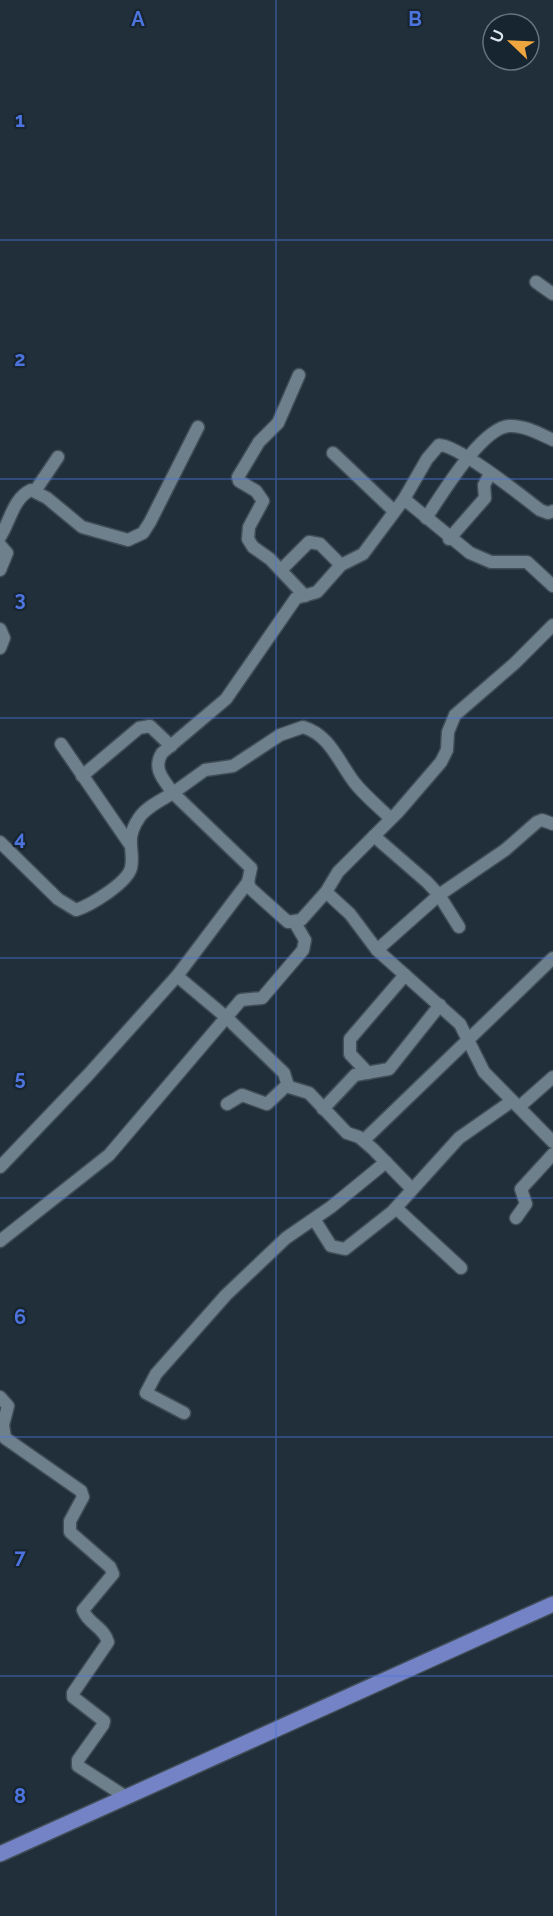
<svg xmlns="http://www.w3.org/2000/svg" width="553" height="1916" viewBox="0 0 553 1916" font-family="Raleway,sans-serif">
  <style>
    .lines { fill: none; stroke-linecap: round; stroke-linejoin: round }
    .minor-casing { stroke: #404d56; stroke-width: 15 }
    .major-casing { stroke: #404d56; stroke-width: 18 }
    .minor { stroke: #6f808d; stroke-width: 12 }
    .major { stroke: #7383c6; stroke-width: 15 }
    .grid { fill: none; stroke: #4d74de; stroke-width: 1.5; stroke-opacity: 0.55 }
    .grid-label { font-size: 20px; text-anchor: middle; font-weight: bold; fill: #4d74de; stroke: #172530; stroke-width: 4.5; stroke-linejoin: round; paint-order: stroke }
  </style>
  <rect width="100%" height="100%" fill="#202f3a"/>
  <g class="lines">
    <defs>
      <g id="minor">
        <path d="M 536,282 L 553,294"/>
        <path d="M 299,375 L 278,423 L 259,442 L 238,477 L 239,481 L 256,491 L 263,501 L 249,527 L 248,539 L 253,547 L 270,559 L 305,596"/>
        <path d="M 333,453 L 394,511"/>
        <path d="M 35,491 L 58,457"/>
        <path d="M 404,499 L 427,459 L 439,445 C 458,445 522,496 540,510 L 548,513 L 553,511"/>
        <path d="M 426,518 C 441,496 481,428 509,426 C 524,425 540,434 553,440"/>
        <path d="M 0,537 C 10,522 13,498 31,490 L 47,498 L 82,527 L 128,540 L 143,533 L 150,522 L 198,427"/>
        <path d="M 449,539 L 485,498 L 484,485 L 490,474"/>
        <path d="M 0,545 L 7,553 L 0,570"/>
        <path d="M 281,570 L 309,542 L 320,544 L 341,565"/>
        <path d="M 553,625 L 515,663 L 455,715 L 448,732 L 447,750 L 441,762 L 398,812 L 338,872 L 326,892 L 350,914 L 377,950 L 460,1024 L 484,1072 L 553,1142"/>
        <path d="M 0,629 L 4,638 L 0,648"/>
        <path d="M 61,744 L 129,843"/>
        <path d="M 82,776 L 139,728 L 150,726 L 171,746"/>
        <path d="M 391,819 C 379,807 364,795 354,782 C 338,761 330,735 303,727 L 280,735 L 233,766 L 205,770 L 173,793 C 164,780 152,769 162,753 L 226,699 L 296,598 L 317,592 L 341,565 L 363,554 L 404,499 L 470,553 L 491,562 L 527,562 L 553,586"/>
        <path d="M 374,836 L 427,882 L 439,895 L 459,927"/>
        <path d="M 0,842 L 58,899 L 76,910 C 91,905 127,883 131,868 C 135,850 124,840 139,818 C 146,807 162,800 173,793 L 251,868 L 248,882 L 250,888 L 288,922 L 301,920 L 326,892"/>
        <path d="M 377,950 L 439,895 L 505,850 L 537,822 L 542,820 L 553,824"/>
        <path d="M 177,976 L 226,1017 L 284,1073 L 288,1086"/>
        <path d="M 368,1073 L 350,1054 L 350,1039 L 405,975"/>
        <path d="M 227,1104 L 242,1095 L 267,1104 L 286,1086 L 309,1093 L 347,1133 L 359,1137 L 373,1149 L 412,1189"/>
        <path d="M 519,1107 L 553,1077"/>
        <path d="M 323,1109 L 355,1075 L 389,1069 L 440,1005"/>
        <path d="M 364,1140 L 553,958"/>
        <path d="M 0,1167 L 88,1075 L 177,976 L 248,882"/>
        <path d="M 396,1208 L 461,1268"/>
        <path d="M 516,1218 L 526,1204 L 521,1189 L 553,1154"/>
        <path d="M 314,1219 L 331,1246 L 345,1249 L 392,1212 L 459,1138 L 512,1101"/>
        <path d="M 0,1241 L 109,1155 L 241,1000 L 262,998 L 303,950 L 305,940 L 295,923"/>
        <path d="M 0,1397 L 8,1406 L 3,1425 L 5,1438 L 81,1491 L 83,1497 L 70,1521 L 70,1532 L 110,1567 L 113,1574 L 83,1610 C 88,1624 104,1627 108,1642 L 73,1693 L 73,1697 L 104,1721 L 103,1725 L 78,1760 L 78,1766 L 126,1797"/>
        <path d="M 184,1413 L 146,1393 L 156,1374 L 226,1295 L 286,1238 L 331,1207 L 386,1162"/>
      </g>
      <path id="major" d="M 0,1854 L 553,1604"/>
    </defs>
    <use href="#minor" class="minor-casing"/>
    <use href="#major" class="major-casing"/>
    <use href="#minor" class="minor"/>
    <use href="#major" class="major"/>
  </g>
  <path class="grid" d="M 276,0 L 276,1916M 0,240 L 553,240M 0,479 L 553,479M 0,718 L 553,718M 0,958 L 553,958M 0,1198 L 553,1198M 0,1437 L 553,1437M 0,1676 L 553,1676"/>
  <g class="grid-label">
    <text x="138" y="26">A</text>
    <text x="415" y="26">B</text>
    <text x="20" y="127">1</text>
    <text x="20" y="366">2</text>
    <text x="20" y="606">3</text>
    <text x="20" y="845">4</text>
    <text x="20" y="1085">5</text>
    <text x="20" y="1324">6</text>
    <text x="20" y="1564">7</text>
    <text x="20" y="1803">8</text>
  </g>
  <g transform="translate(511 42) rotate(293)"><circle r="28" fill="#172530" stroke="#66727c" stroke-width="1.5"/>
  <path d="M0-4.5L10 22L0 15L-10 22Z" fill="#f0a63e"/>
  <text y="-9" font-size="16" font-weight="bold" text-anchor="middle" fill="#dde6ee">U</text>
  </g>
</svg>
